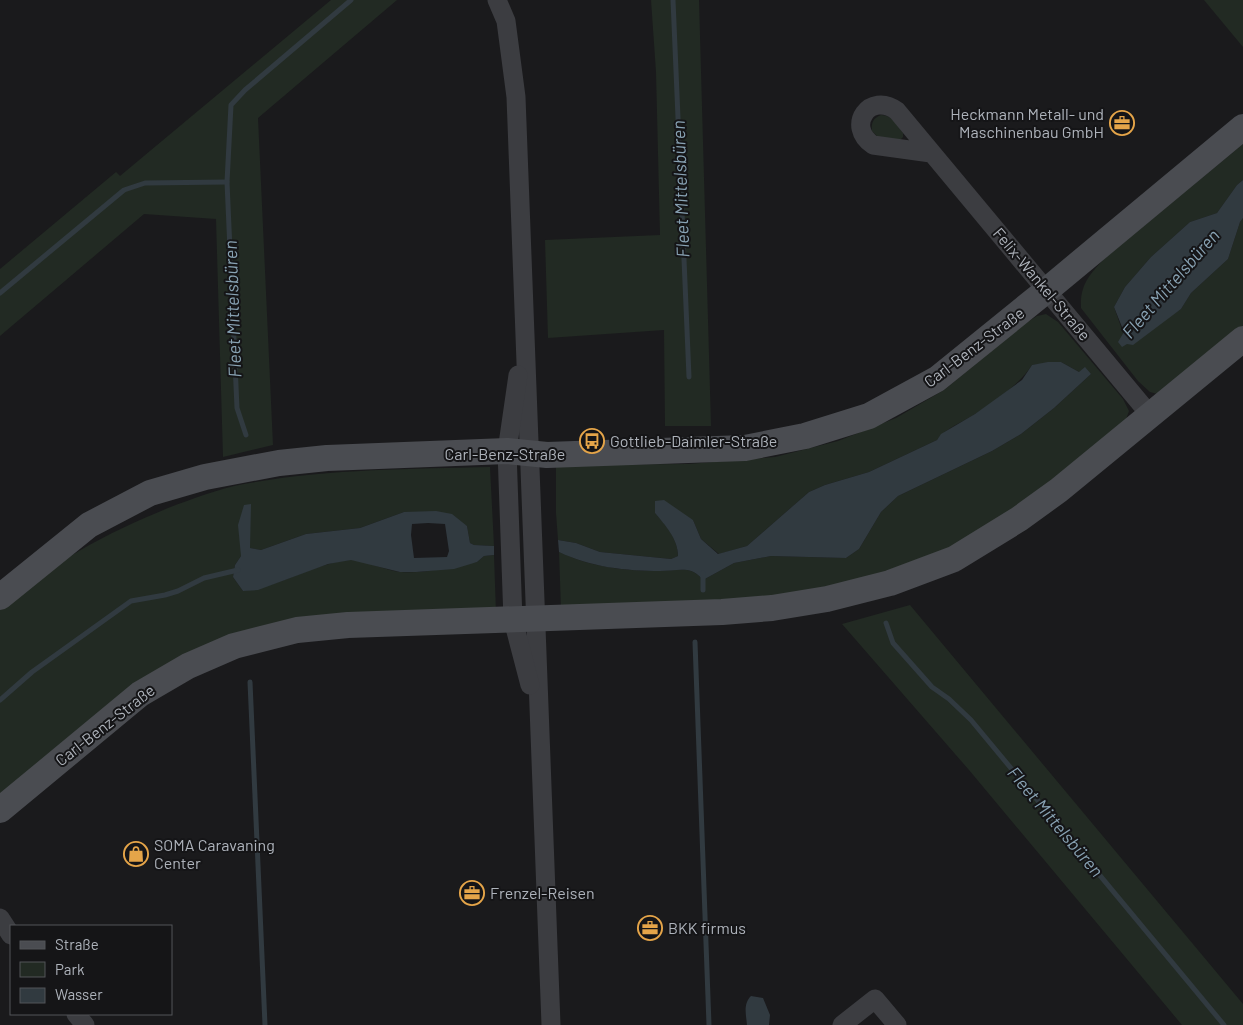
<svg xmlns="http://www.w3.org/2000/svg" width="1243" height="1025" viewBox="0 0 1243 1025" font-family="Barlow,sans-serif">
  <style>
    .green { fill: #222a23 }
    .water { fill: #313a40; fill-rule: evenodd }
    .lines { fill: none; stroke-linecap: round; stroke-linejoin: round }
    .stream { stroke: #313a40; stroke-width: 5 }
    .street { stroke: #3c3d41; stroke-width: 19 }
    .secondary { stroke: #4a4c51; stroke-width: 26 }
    .labels { text-anchor: middle; stroke-width: 4; stroke-linejoin: round; paint-order: stroke }
    .poi-label { font-size: 16px; fill: #aeb3bb; stroke: #151517; text-anchor: start }
    .street-label { font-size: 16px; fill: #aeb3bb; stroke: #151517 }
    .water-label { font-size: 18px; font-style: italic; fill: #88a2b3; stroke: #151517 }
  </style>
  <rect width="100%" height="100%" fill="#1a1a1c"/>
  <g class="green">
    <path d="M 331,0 L 397,0 L 258,118 L 273,445 L 223,457 L 216,219 L 144,214 L 0,336 L 0,269 L 116,172 L 120,176 Z"/>
    <path d="M 651,0 L 699,0 L 711,426 L 665,426 L 664,330 L 548,338 L 545,240 L 660,235 L 656,72 Z"/>
    <path d="M 1204,0 L 1243,0 L 1243,47 Z"/>
    <path d="M 881,115 C 892,115 897,125 903,133 L 903,137 L 899,141 L 880,139 L 872,131 C 871,123 873,118 881,115 Z"/>
    <path d="M 1243,144 L 1243,180 L 1237,185 L 1217,213 L 1190,222 L 1151,257 L 1125,287 L 1114,307 L 1127,344 L 1181,309 L 1191,293 L 1228,259 L 1240,222 L 1243,218 L 1243,332 L 1161,395 L 1150,392 L 1138,381 L 1081,308 C 1080,285 1089,275 1104,259 Z"/>
    <path d="M 1046,314 L 1058,322 L 1123,399 L 1129,411 L 1124,425 L 1059,480 L 959,544 L 901,571 L 765,601 L 561,609 L 559,552 C 588,566 624,571 656,571 C 666,571 678,569 687,570 C 694,571 699,575 703,580 L 734,563 L 771,556 L 846,558 L 859,549 L 881,512 L 898,496 L 992,451 L 1021,434 L 1054,408 L 1091,374 L 1079,372 L 1061,362 L 1032,365 C 1018,386 994,402 972,416 C 960,423 945,429 937,440 L 869,472 L 825,485 L 809,492 L 747,546 L 719,554 L 701,539 L 693,520 L 655,513 C 666,525 678,539 678,556 L 671,559 L 600,552 L 576,543 L 558,540 L 556,513 L 556,465 L 688,464 L 775,457 L 838,441 L 896,418 L 944,390 L 1026,323 L 1037,316 Z"/>
    <path d="M 490,467 L 494,546 L 474,545 L 470,543 L 467,526 L 404,512 L 360,528 L 306,534 L 261,550 L 250,548 L 250,504 L 241,545 L 241,556 L 235,565 L 233,577 L 243,591 C 280,587 312,564 349,560 C 361,559 387,571 401,572 C 426,574 453,566 477,562 L 484,556 L 494,555 L 496,613 L 258,632 L 0,801 L 0,610 C 25,589 51,567 79,551 C 108,534 137,521 168,508 C 192,499 218,489 244,484 C 325,469 408,469 490,467 Z"/>
    <path d="M 910,605 L 1243,1004 L 1243,1025 L 1182,1025 L 969,770 L 842,624 Z"/>
  </g>
  <g class="water">
    <path d="M 1243,180 L 1243,218 L 1240,222 L 1228,259 L 1191,293 L 1181,309 L 1133,345 L 1127,344 L 1122,347 L 1118,342 L 1124,332 L 1114,307 L 1125,287 L 1151,257 L 1190,222 L 1217,213 L 1237,185 Z"/>
    <path d="M 1048,362 L 1061,362 L 1079,372 L 1085,367 L 1091,374 L 1054,408 L 1021,434 L 992,451 L 898,496 L 881,512 L 859,549 L 846,558 L 771,556 L 734,563 L 703,580 C 699,575 694,571 687,570 C 679,569 669,571 660,571 C 626,571 590,567 559,552 L 558,540 L 576,543 L 600,552 L 671,559 L 678,556 C 678,539 665,525 655,513 L 655,501 L 664,500 L 693,520 L 701,539 L 718,554 L 747,546 L 809,492 L 825,485 L 869,472 L 937,440 L 941,434 L 975,414 L 1022,380 L 1032,365 Z"/>
    <path d="M 251,504 L 250,548 L 261,550 L 306,534 L 360,528 L 404,512 L 436,511 L 452,514 L 467,526 L 470,543 L 474,545 L 494,546 L 494,555 L 484,556 L 477,562 L 454,569 L 416,572 L 400,572 L 351,560 L 328,564 L 258,590 L 243,591 L 233,577 L 235,565 L 241,556 L 238,525 L 244,505 ZM 428,523 L 445,524 L 449,551 L 447,557 L 414,558 L 411,535 L 412,524 Z"/>
    <path d="M 751,996 L 763,998 L 770,1015 L 769,1025 L 747,1025 C 746,1014 743,1004 751,996 Z"/>
  </g>
  <g class="lines">
    <g class="stream">
      <path d="M 673,0 L 689,377"/>
      <path d="M 0,293 L 124,190 L 145,183 L 227,182"/>
      <path d="M 246,435 L 237,408 L 227,182 L 231,105 L 245,90 L 351,0"/>
      <path d="M 703,573 L 703,590"/>
      <path d="M 886,623 L 893,643 L 932,687 L 949,699 L 971,720 L 1224,1025"/>
      <path d="M 695,642 L 709,1025"/>
      <path d="M 250,682 L 265,1025"/>
      <path d="M 0,700 L 32,672 L 131,601 L 165,595 L 178,591 L 204,578 L 238,570"/>
    </g>
    <g class="street">
      <path d="M 497,0 L 506,21 L 516,97 L 551,1025"/>
      <path d="M 931,153 L 873,145 C 845,126 870,91 897,111 L 1151,416"/>
      <path d="M 518,375 L 507,451 L 513,620 L 530,685"/>
      <path d="M 0,918 L 11,935"/>
      <path d="M 76,1014 L 85,1025"/>
      <path d="M 842,1025 L 875,999 L 897,1025"/>
    </g>
    <g class="secondary">
      <path d="M 0,597 L 89,525 L 150,493 L 205,477 L 279,463 L 327,458 L 507,451 L 547,455 L 745,448 L 805,436 L 869,416 L 937,379 L 1047,290 L 1243,127"/>
      <path d="M 0,810 L 140,694 L 188,666 L 234,646 L 297,630 L 348,625 L 722,612 L 772,608 L 827,599 L 890,583 L 954,559 L 1019,519 L 1059,490 L 1243,339"/>
    </g>
  </g>
  <defs>
    <symbol id="office-ring" viewBox="-11 -11 22 22"><circle r="9.5" fill="#151517" stroke="#e5a549" stroke-width="1.5"/><path d="M-6-3h4V-5.5h4V-3h4V5H-6ZM-1-4.5V-3h2v-1.5ZM-6 0V1H6V0Z" fill="#e5a549"/></symbol>
    <symbol id="bus-ring" viewBox="-11 -11 22 22"><circle r="9.5" fill="#151517" stroke="#e5a549" stroke-width="1.5"/><path d="M-5-6H5V4H4V6H2V4H-2V6H-4V4H-5ZM-3.5-4V0h7V-4ZM-3.5 1.2v1.5H-2V1.2ZM2 1.2v1.5H3.5V1.2Z" fill="#e5a549"/></symbol>
    <symbol id="shop-ring" viewBox="-11 -11 22 22"><circle r="9.5" fill="#151517" stroke="#e5a549" stroke-width="1.5"/><path d="M-5-2.5h2.3a2.7 3.5 0 0 1 5.4 0H5L5.5 6h-11ZM-1.5-2.5h3a1.5 2.3 0 0 0-3 0Z" fill="#e5a549"/></symbol>
  </defs>
  <g fill-rule="evenodd">
    <use href="#office-ring" x="1108" y="109" width="28" height="28"/>
    <use href="#bus-ring" x="578" y="427" width="28" height="28"/>
    <use href="#shop-ring" x="122" y="840" width="28" height="28"/>
    <use href="#office-ring" x="458" y="879" width="28" height="28"/>
    <use href="#office-ring" x="636" y="914" width="28" height="28"/>
  </g>
  <g class="labels">
    <g class="poi-label">
      <text x="1104" y="120" text-anchor="end">Heckmann Metall- und<tspan x="1104" dy="18">Maschinenbau GmbH</tspan></text>
      <text x="610" y="447">Gottlieb-Daimler-Straße</text>
      <text x="154" y="851">SOMA Caravaning<tspan x="154" dy="18">Center</tspan></text>
      <text x="490" y="899">Frenzel-Reisen</text>
      <text x="668" y="934">BKK firmus</text>
    </g>
    <g class="street-label">
      <text transform="translate(1042 284) rotate(50)" y="6">Felix-Wankel-Straße</text>
      <text transform="translate(974 347) rotate(-37)" y="6">Carl-Benz-Straße</text>
      <text x="505" y="460">Carl-Benz-Straße</text>
      <text transform="translate(105 725) rotate(-38)" y="6">Carl-Benz-Straße</text>
    </g>
    <g class="water-label">
      <text transform="translate(681 189) rotate(-92)" y="6">Fleet Mittelsbüren</text>
      <text transform="translate(1171 284) rotate(-49)" y="6">Fleet Mittelsbüren</text>
      <text transform="translate(233 309) rotate(-92)" y="6">Fleet Mittelsbüren</text>
      <text transform="translate(1055 822) rotate(50)" y="6">Fleet Mittelsbüren</text>
    </g>
  </g>
  <rect x="10" y="925" width="162" height="90" fill="#151517" stroke="#525459"/>
  <rect x="20" y="941" width="25" height="8" fill="#4a4c51" stroke="#525459"/>
  <text x="55" y="950" font-size="15" fill="#aeb3bb">Straße</text>
  <rect x="20" y="962" width="25" height="15" fill="#222a23" stroke="#525459"/>
  <text x="55" y="975" font-size="15" fill="#aeb3bb">Park</text>
  <rect x="20" y="988" width="25" height="15" fill="#313a40" stroke="#525459"/>
  <text x="55" y="1000" font-size="15" fill="#aeb3bb">Wasser</text>
</svg>
